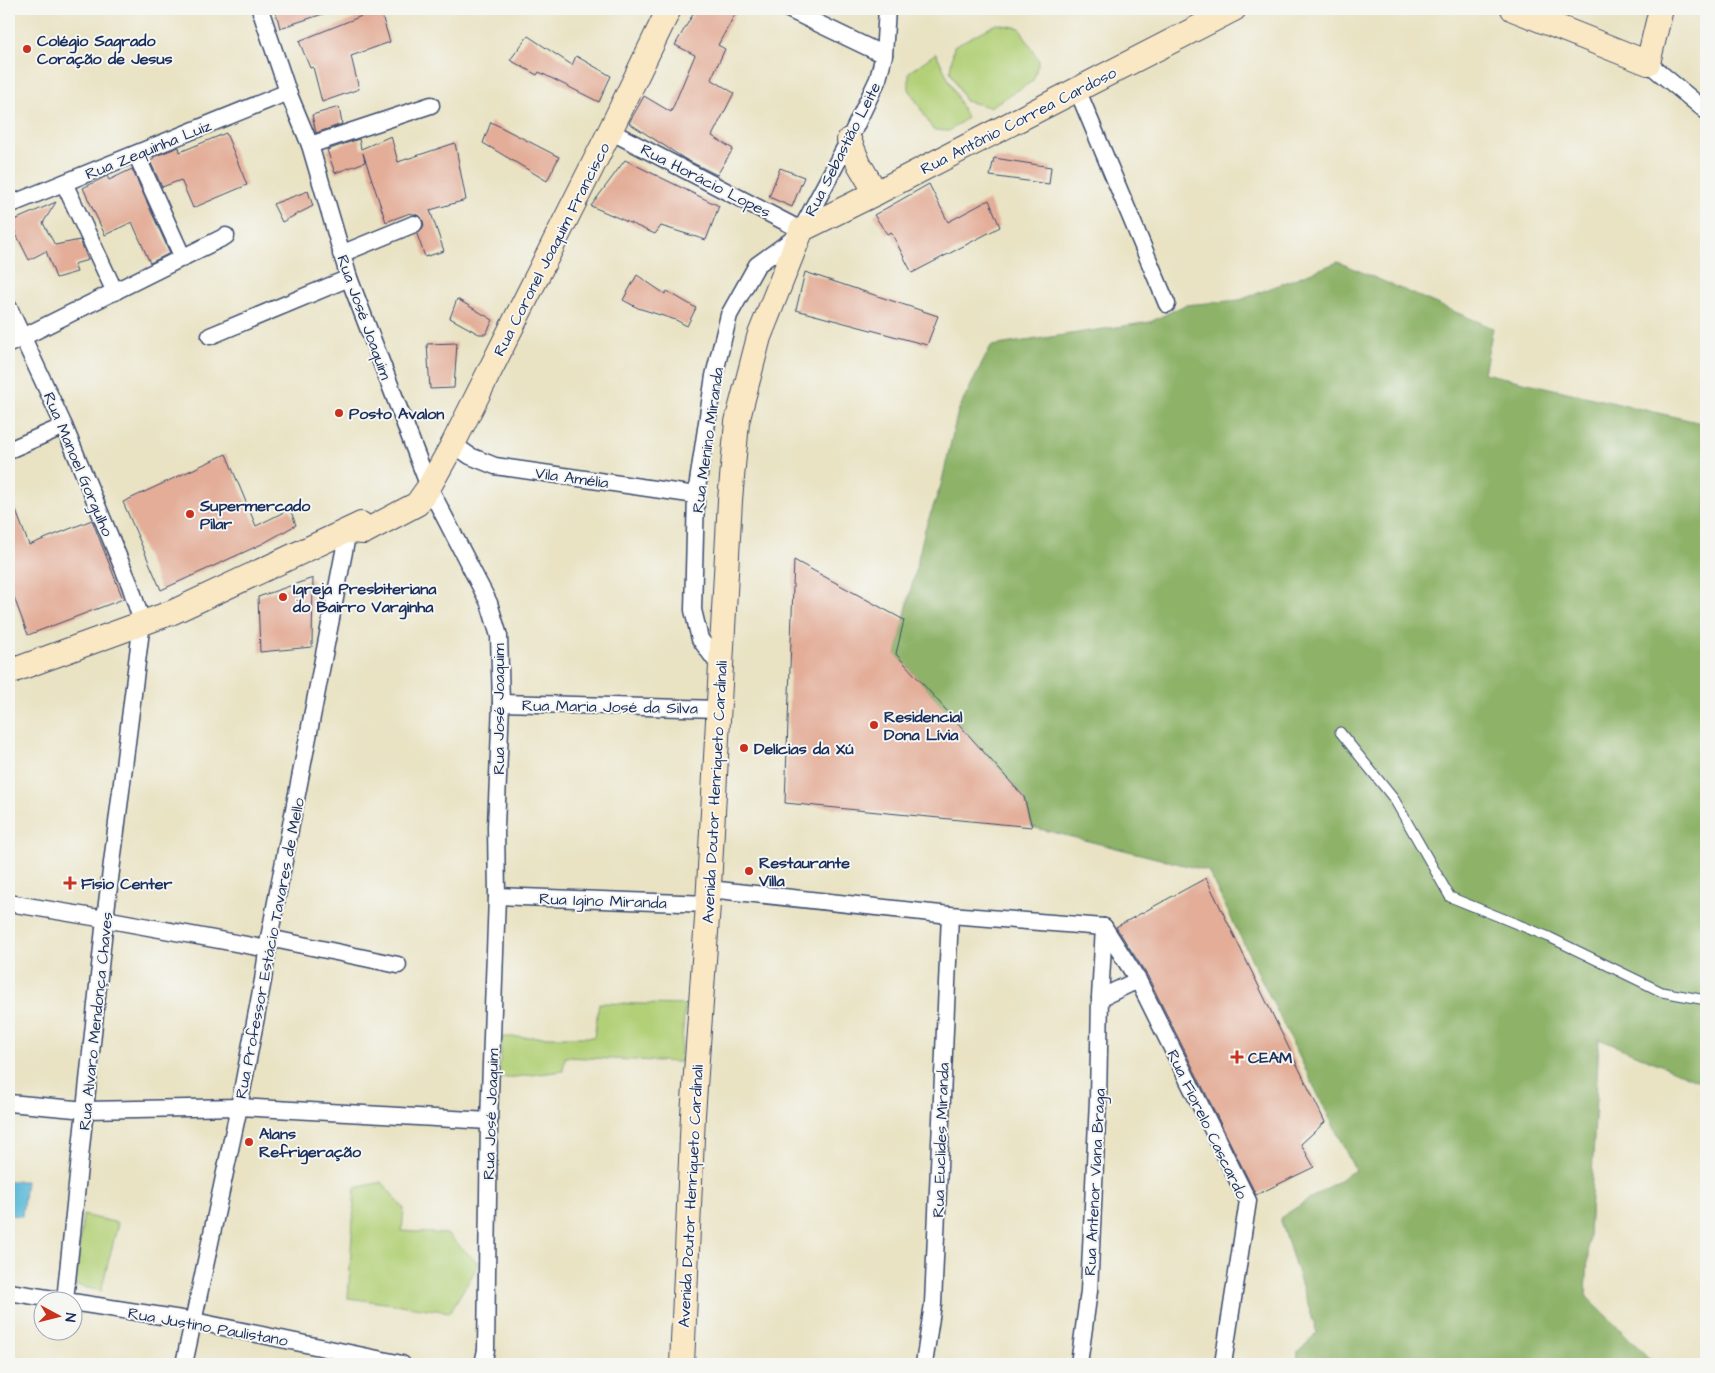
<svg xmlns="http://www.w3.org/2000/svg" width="1715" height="1373" viewBox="0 0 1715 1373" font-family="'Architects Daughter',sans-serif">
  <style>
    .green { fill: #b2d077; stroke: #66806a }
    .forest { fill: #8db268; stroke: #547063 }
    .water { fill: #58b8d7; stroke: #3a749a }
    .building { fill: #e3ad98 }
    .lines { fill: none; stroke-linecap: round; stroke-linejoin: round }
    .lane-casing { stroke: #3a4a6d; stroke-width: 11 }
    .street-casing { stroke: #3a4a6d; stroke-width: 19 }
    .secondary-casing { stroke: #3a4a6d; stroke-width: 26 }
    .lane { stroke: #fff; stroke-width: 9 }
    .street { stroke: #fff; stroke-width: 16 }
    .secondary { stroke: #fae7c3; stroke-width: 24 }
    .poi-dot { fill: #c8321e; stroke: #f6f6f2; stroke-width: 2 }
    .labels { text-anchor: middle; stroke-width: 4; stroke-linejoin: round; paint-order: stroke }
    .poi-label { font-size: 16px; font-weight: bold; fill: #1b2f5e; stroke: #f6f6f2; text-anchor: start }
    .street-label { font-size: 16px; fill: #1b2f5e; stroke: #f6f6f2 }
  </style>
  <rect width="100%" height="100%" fill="#f6f6f2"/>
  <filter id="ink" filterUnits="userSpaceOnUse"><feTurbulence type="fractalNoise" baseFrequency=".02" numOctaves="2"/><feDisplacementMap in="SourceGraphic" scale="10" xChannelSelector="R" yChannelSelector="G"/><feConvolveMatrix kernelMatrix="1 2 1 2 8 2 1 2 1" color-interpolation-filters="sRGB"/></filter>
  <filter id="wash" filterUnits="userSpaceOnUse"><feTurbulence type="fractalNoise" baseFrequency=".0096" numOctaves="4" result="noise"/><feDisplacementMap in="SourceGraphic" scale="20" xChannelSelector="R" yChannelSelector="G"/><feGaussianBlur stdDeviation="1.12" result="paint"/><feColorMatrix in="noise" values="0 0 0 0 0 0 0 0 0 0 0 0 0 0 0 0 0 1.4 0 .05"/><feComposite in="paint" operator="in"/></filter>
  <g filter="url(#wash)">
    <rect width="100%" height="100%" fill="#e9e3c4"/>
    <g class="green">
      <path d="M 997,24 L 1020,28 L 1039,61 L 1033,81 L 990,107 L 965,101 L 950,71 L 954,46 Z"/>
      <path d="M 936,53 L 967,118 L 949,131 L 933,130 L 909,89 L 909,72 Z"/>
      <path d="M 599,1003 L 685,1005 L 680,1062 L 565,1057 L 563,1071 L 499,1079 L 502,1037 L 594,1037 Z"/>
      <path d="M 382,1182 L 404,1209 L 402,1231 L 447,1234 L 479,1264 L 450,1312 L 348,1298 L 355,1188 Z"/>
      <path d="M 83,1215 L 118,1223 L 101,1291 L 75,1285 Z"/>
    </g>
    <path class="forest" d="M 1338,262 L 1493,328 L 1484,373 L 1706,424 L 1706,1084 L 1599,1039 L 1586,1296 L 1655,1364 L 1297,1364 L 1298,1352 L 1317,1333 L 1280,1218 L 1355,1170 L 1208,871 L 1032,827 L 1024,797 L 896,654 L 925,529 L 941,485 L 958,411 L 991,346 L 1150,322 L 1185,305 L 1240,300 Z"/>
    <path class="water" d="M 9,1181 L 26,1181 L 22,1216 L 9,1215 Z"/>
    <g id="blocks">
      <g class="building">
        <path d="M 275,9 L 329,9 L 329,12 L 280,28 Z"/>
        <path d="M 362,9 L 380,9 L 390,42 L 351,56 L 359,89 L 322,102 L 313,67 L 310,68 L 299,41 L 364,15 Z"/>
        <path d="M 696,9 L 738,9 L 718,45 L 725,49 L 711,79 L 734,93 L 712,136 L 733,149 L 717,175 L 685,159 L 629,123 L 644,96 L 671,112 L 695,55 L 675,45 Z"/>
        <path d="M 528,36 L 572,65 L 576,56 L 611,76 L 599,102 L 539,72 L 537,75 L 510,60 Z"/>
        <path d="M 339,107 L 342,124 L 316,133 L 312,115 Z"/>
        <path d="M 491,122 L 559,157 L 547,181 L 483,143 Z"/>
        <path d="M 226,133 L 247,185 L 193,208 L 181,180 L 162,187 L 150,161 L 154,159 L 153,157 L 179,147 L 180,152 Z"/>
        <path d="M 391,136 L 398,162 L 455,143 L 466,200 L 430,210 L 444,251 L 425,257 L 417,234 L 422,230 L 424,226 L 423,221 L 420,216 L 410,213 L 386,222 L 363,153 L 365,162 L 335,173 L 327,150 L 359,139 L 361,149 Z"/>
        <path d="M 994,158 L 1051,167 L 1049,184 L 990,176 Z"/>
        <path d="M 625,160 L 719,206 L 706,240 L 661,226 L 655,234 L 591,206 Z"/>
        <path d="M 780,168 L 804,177 L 792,207 L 769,197 Z"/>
        <path d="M 132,169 L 170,253 L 150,263 L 132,222 L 105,235 L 83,188 L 107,176 L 109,180 Z"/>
        <path d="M 929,184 L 948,222 L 989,200 L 1000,227 L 912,273 L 891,232 L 887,234 L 874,215 Z"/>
        <path d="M 308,191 L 313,206 L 282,222 L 273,204 Z"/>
        <path d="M 56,202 L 43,223 L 55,245 L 80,240 L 88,260 L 74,264 L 77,272 L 56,278 L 46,251 L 29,260 L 10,222 Z"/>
        <path d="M 805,272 L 938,316 L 927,345 L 796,310 Z"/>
        <path d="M 637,275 L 665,294 L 667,291 L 696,308 L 687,326 L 676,320 L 638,308 L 623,300 Z"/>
        <path d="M 457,299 L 493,320 L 486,334 L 479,334 L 450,318 Z"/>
        <path d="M 457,343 L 454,388 L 430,389 L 427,344 Z"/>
        <path d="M 226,454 L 256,526 L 290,509 L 296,525 L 262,544 L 161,590 L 123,502 Z"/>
        <path d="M 10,495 L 29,545 L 92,520 L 123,599 L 28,635 L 9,584 L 9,496 Z"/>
        <path d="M 794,560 L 904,620 L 896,654 L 1024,797 L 1032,827 L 785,803 Z"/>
        <path d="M 313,578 L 312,647 L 260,652 L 258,597 Z"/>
        <path d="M 1206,878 L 1325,1122 L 1301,1144 L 1314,1167 L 1256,1195 L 1147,975 L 1116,927 Z"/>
      </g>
    </g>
  </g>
  <g filter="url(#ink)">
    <use href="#blocks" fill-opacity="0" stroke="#3a4a6d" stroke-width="1"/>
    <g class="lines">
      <defs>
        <path id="lane" d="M 1340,732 L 1394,799 L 1450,897 L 1549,937 L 1662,992 L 1706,1000"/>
        <g id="street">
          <path d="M 260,9 L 288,92 L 310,145 L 349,278 L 429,487 L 489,603 L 499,636 L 501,703 L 496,827 L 497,896 L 489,1121 L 486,1350 L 483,1364"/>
          <path d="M 788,9 L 884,55"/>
          <path d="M 1648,63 L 1706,111"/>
          <path d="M 1077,89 L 1167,304"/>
          <path d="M 610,131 L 801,230 L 849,140 L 878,79 L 884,55 L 887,9"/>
          <path d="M 310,145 L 431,105"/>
          <path d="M 136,154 L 183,258"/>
          <path d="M 64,183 L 115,292"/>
          <path d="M 9,205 L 288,92"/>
          <path d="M 341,254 L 414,224"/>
          <path d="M 9,308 L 64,426 L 130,585 L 142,622 L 105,919 L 65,1300"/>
          <path d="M 210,336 L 349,278"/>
          <path d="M 9,344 L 226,236"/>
          <path d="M 453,444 L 470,456 L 495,466 L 696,495"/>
          <path d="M 9,450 L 64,426"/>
          <path d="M 721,668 L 700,639 L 693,610 L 696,495 L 714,376 L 729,315 L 757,265 L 800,234"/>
          <path d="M 501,703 L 719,709"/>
          <path d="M 709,889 L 950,915 L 1104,927"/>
          <path d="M 497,896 L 708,904"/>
          <path d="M 9,903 L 105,919 L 268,949"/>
          <path d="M 1104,927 L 1138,980 L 1248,1201 L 1223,1364"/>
          <path d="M 269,938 L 398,965"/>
          <path d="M 1100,998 L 1138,980"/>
          <path d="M 9,1103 L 86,1110 L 239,1107 L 489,1121"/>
          <path d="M 9,1292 L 60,1300"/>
          <path d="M 72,1302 L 194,1321 L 402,1364"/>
          <path d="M 184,1364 L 239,1107 L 263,980 L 269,938 L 348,531"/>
          <path d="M 924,1364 L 933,1304 L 950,915"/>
          <path d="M 1079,1364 L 1089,1291 L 1098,1100 L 1100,998 L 1104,927"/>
        </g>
        <g id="secondary">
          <path d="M 1513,9 L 1648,63 L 1661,9"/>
          <path d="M 849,140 L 859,164 L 876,193"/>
          <path d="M 348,531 L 364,532 L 417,504 L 429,487 L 453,444 L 610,131 L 669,9"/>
          <path d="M 9,672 L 173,612 L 361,524"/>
          <path d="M 682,1364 L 693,1115 L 708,904 L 730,500 L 737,422 L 759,337 L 800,234 L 801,230 L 876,193 L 1234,9"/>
        </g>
      </defs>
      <use href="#lane" class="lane-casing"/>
      <use href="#street" class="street-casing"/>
      <use href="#secondary" class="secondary-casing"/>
      <use href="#lane" class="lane"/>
      <use href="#street" class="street"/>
      <use href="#secondary" class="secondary"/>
    </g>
  </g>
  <g class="poi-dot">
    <circle cx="27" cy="49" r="5"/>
    <circle cx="339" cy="413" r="5"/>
    <circle cx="190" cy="514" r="5"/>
    <circle cx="283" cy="597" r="5"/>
    <circle cx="874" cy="725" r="5"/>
    <circle cx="744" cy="748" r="5"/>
    <circle cx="749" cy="871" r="5"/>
    <path d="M67.5 875.5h5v5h5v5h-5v5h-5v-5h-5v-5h5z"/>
    <path d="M1234.5 1049.5h5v5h5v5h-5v5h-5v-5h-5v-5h5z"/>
    <circle cx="249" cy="1142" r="5"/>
  </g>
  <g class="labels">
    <g class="poi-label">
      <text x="37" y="46">Colégio Sagrado<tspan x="37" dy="18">Coração de Jesus</tspan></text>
      <text x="349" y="419">Posto Avalon</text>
      <text x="200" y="511">Supermercado<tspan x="200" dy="18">Pilar</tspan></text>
      <text x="293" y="594">Igreja Presbiteriana<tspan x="293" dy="18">do Bairro Varginha</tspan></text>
      <text x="884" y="722">Residencial<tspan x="884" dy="18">Dona Lívia</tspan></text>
      <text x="754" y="754">Delícias da Xú</text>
      <text x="759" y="868">Restaurante<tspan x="759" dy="18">Villa</tspan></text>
      <text x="81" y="889">Fisio Center</text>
      <text x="1248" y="1063">CEAM</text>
      <text x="259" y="1139">Alans<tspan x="259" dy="18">Refrigeração</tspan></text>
    </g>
    <g class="street-label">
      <text transform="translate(1018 120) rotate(-27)" y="6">Rua Antônio Correa Cardoso</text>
      <text transform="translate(148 149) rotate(-22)" y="6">Rua Zequinha Luiz</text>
      <text transform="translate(842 149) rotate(-63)" y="6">Rua Sebastião Leite</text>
      <text transform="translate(706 180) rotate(27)" y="6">Rua Horácio Lopes</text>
      <text transform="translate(551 249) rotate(-63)" y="6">Rua Coronel Joaquim Francisco</text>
      <text transform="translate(365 317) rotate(70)" y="6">Rua José Joaquim</text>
      <text transform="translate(707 440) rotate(-82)" y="6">Rua Menino Miranda</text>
      <text transform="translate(79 464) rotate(67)" y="6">Rua Manoel Gorgulho</text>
      <text transform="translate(572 477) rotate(8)" y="6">Vila Amélia</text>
      <text transform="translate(610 706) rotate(1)" y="6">Rua Maria José da Silva</text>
      <text transform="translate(498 709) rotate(-90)" y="6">Rua José Joaquim</text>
      <text transform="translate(714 792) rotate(-87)" y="6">Avenida Doutor Henriqueto Cardinali</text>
      <text transform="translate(603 900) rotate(2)" y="6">Rua Igino Miranda</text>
      <text transform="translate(269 948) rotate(-79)" y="6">Rua Professor Estácio Tavares de Mello</text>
      <text transform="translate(95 1021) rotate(-84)" y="6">Rua Alvaro Mendonça Chaves</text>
      <text transform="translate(490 1114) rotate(-88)" y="6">Rua José Joaquim</text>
      <text transform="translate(1208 1124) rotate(64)" y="6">Rua Fiorelo Cascardo</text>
      <text transform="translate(940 1140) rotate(-88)" y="6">Rua Euclides Miranda</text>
      <text transform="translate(1094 1182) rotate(-87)" y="6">Rua Antenor Viana Braga</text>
      <text transform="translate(690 1196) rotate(-87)" y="6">Avenida Doutor Henriqueto Cardinali</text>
      <text transform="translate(208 1326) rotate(10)" y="6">Rua Justino Paulistano</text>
    </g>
  </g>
  <rect width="1715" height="1373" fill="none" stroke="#f6f6f2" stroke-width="30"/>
  <g transform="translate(58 1316) rotate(97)"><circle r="24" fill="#f6f6f2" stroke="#9ea6b7"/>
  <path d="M0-4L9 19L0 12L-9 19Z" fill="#c8321e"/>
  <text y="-8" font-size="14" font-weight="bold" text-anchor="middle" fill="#1b2f5e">N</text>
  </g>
</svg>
